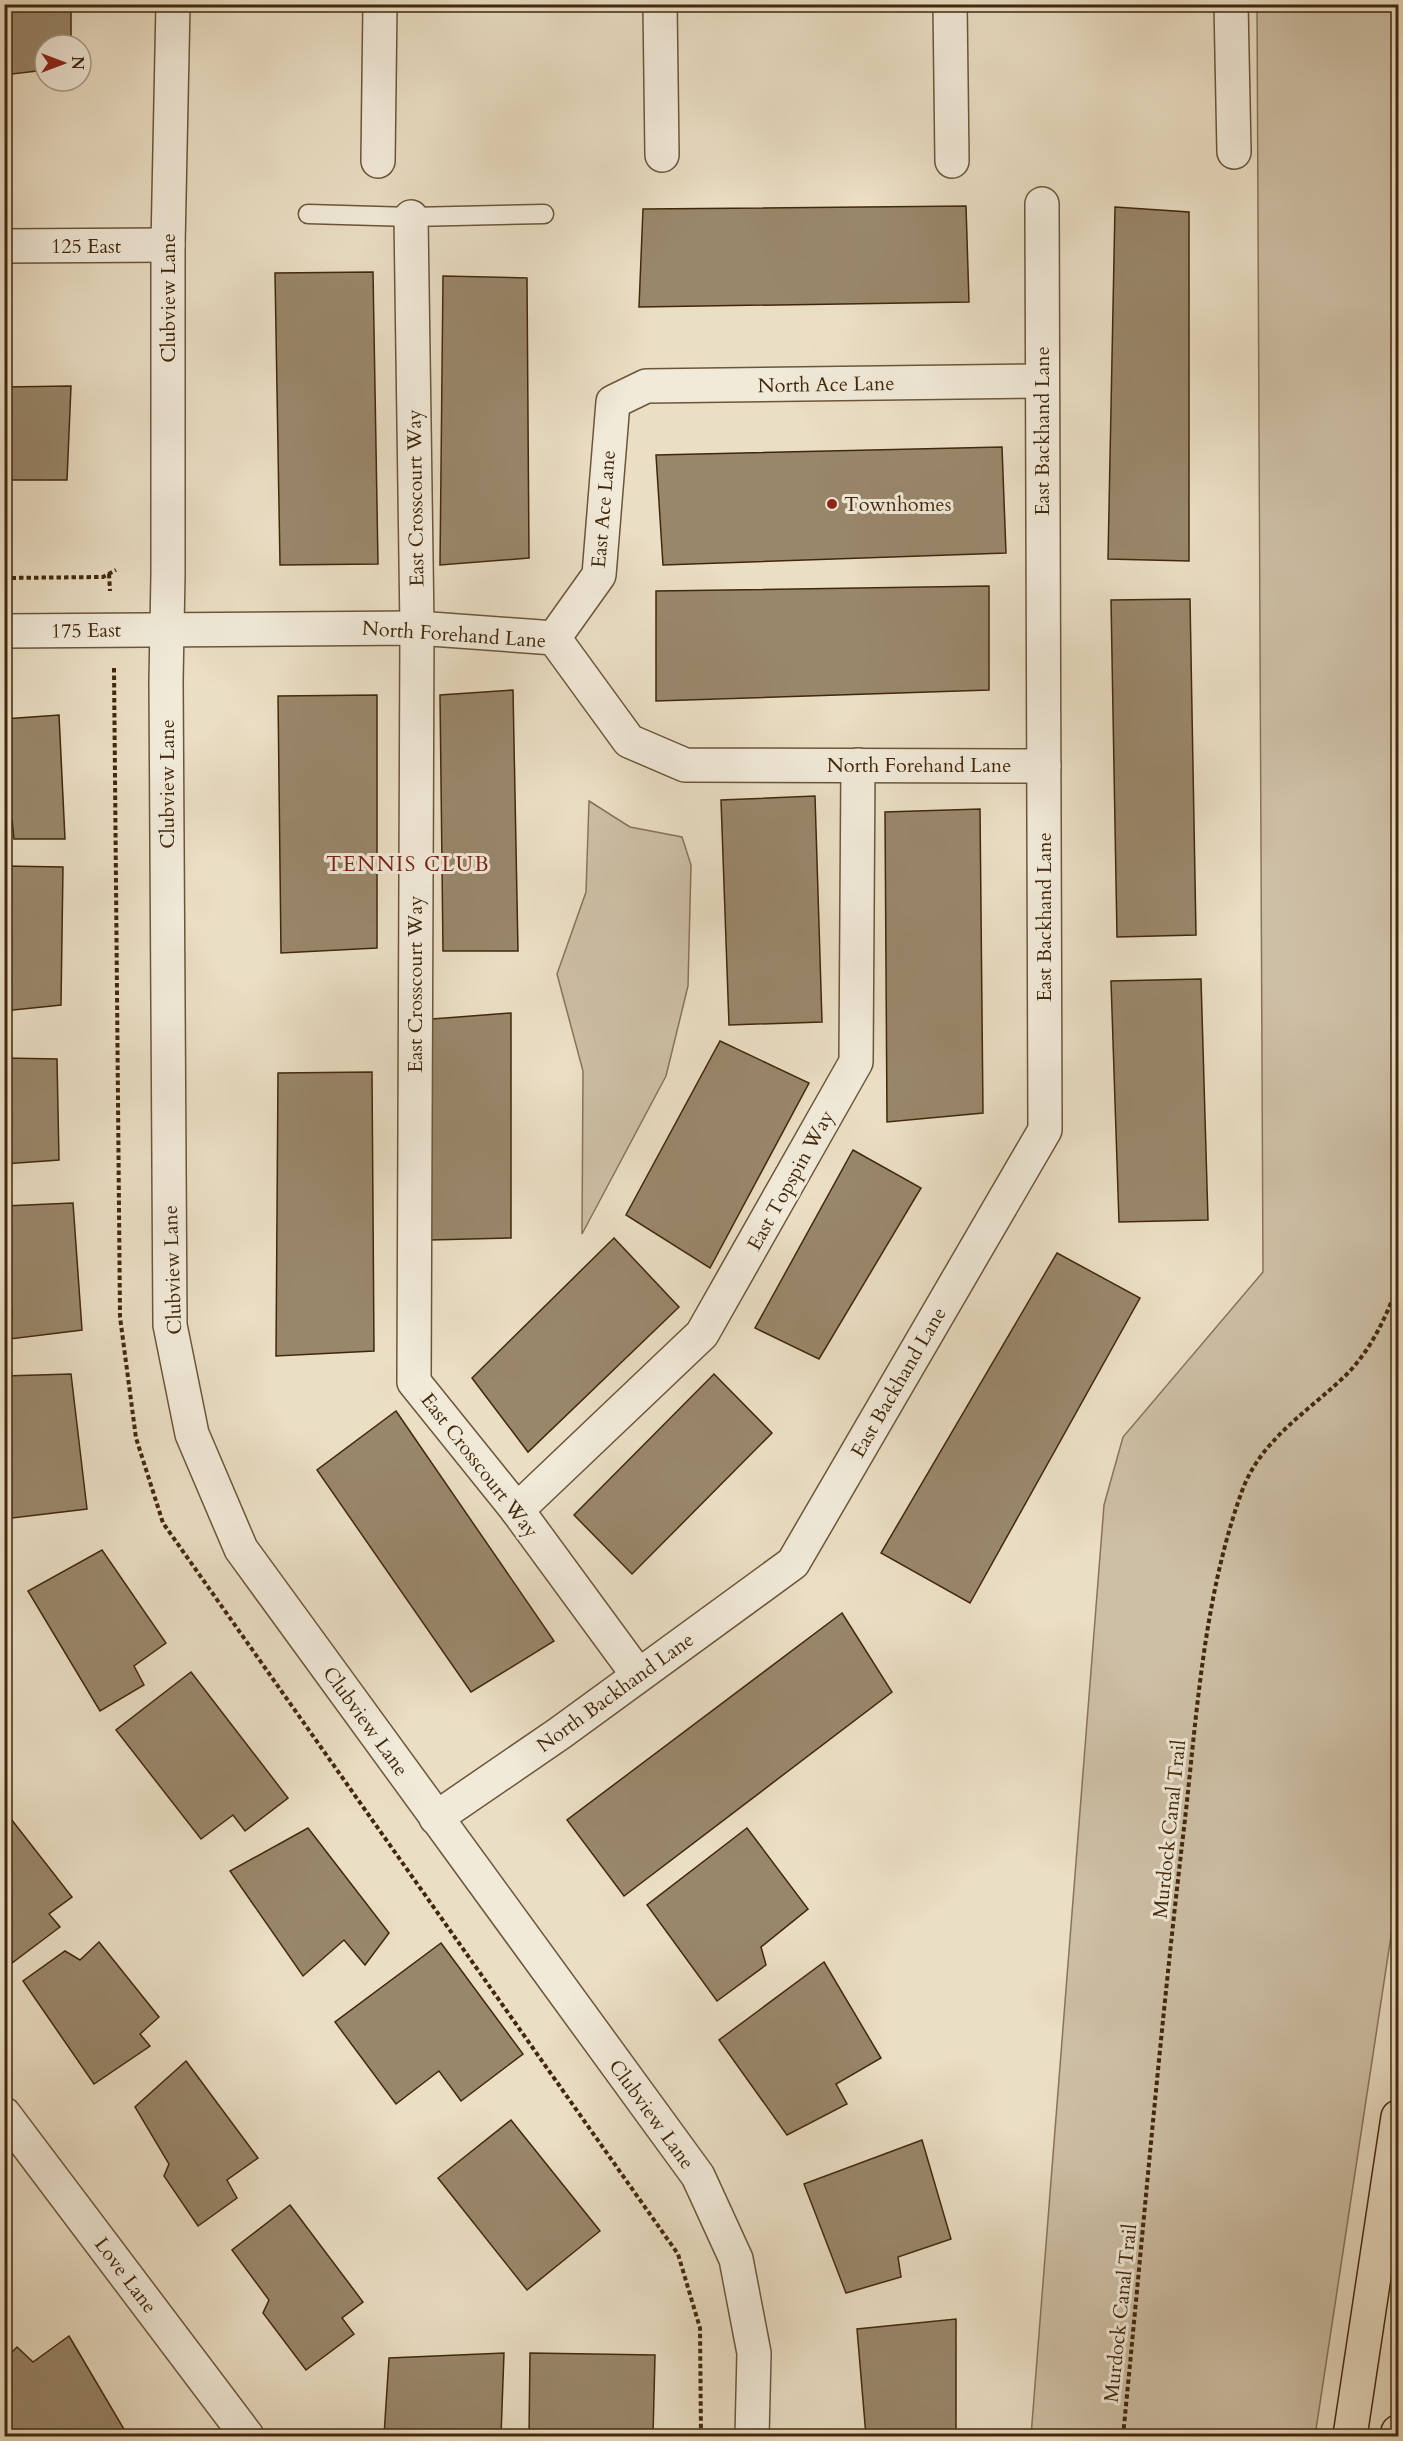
<svg xmlns="http://www.w3.org/2000/svg" width="1403" height="2441" viewBox="0 0 1403 2441" font-family="Cardo,serif">
  <style>
    .green { fill: #cdbfa5; stroke: #887458; stroke-width: 1.5 }
    .building { fill: #99876b; stroke: #42280b; stroke-width: 1.5 }
    .lines { fill: none; stroke-linecap: round; stroke-linejoin: round }
    .service-casing { stroke: #6c5639; stroke-width: 21 }
    .minor-casing { stroke: #6c5639; stroke-width: 36 }
    .primary-casing { stroke: #42280b; stroke-width: 36 }
    .path { stroke: #42280b; stroke-width: 4; stroke-dasharray: 4.5 3; stroke-linecap: butt }
    .service { stroke: #f1ead9; stroke-width: 18 }
    .minor { stroke: #f1ead9; stroke-width: 33 }
    .primary { stroke: #eadec4; stroke-width: 33 }
    .poi-dot { fill: #8f2418; stroke: #f1ead9; stroke-width: 2 }
    .labels { text-anchor: middle; stroke-width: 6; stroke-linejoin: round; paint-order: stroke }
    .street-label { font-size: 20px; fill: #42280b; stroke: #f1ead9 }
    .poi-label { font-size: 20px; fill: #42280b; stroke: #f1ead9; text-anchor: start }
    .neighbourhood-label { font-size: 21px; letter-spacing: 1.5px; fill: #7a1f14; stroke: #f1ead9 }
  </style>
  <rect width="100%" height="100%" fill="#eadec4"/>
  <filter id="stains"><feTurbulence type="fractalNoise" baseFrequency=".00333" numOctaves="4"/><feColorMatrix values="0 0 0 0 .2 0 0 0 0 .09 0 0 0 0 .02 0 0 0 .5 -.17"/></filter>
  <radialGradient id="worn" r=".72"><stop offset=".6" stop-color="#630" stop-opacity="0"/><stop offset="1" stop-color="#630" stop-opacity=".3"/></radialGradient>
  <g class="green">
    <path d="M 1257,5 L 1398,5 L 1398,1890 L 1315,2436 L 1031,2436 L 1104,1505 L 1123,1437 L 1263,1272 Z"/>
    <path d="M 589,801 L 630,827 L 682,837 L 691,865 L 688,986 L 666,1076 L 582,1234 L 583,1071 L 557,974 L 586,892 Z"/>
  </g>
  <g class="building">
    <path d="M 4,4 L 71,4 L 71,45 L 45,45 L 45,70 L 4,75 Z"/>
    <path d="M 966,206 L 969,302 L 639,307 L 643,209 Z"/>
    <path d="M 1115,207 L 1189,212 L 1189,561 L 1108,559 Z"/>
    <path d="M 373,272 L 378,564 L 280,565 L 275,273 Z"/>
    <path d="M 443,276 L 527,278 L 529,558 L 440,565 Z"/>
    <path d="M 71,386 L 67,480 L 4,480 L 4,387 Z"/>
    <path d="M 1002,447 L 1006,553 L 663,565 L 656,455 Z"/>
    <path d="M 989,586 L 989,690 L 656,701 L 656,591 Z"/>
    <path d="M 1190,599 L 1196,935 L 1117,937 L 1111,600 Z"/>
    <path d="M 513,690 L 518,951 L 443,951 L 440,695 Z"/>
    <path d="M 377,695 L 377,948 L 281,953 L 278,696 Z"/>
    <path d="M 59,715 L 65,839 L 14,839 L 12,820 L 4,820 L 4,719 Z"/>
    <path d="M 815,796 L 822,1022 L 729,1025 L 721,800 Z"/>
    <path d="M 980,809 L 983,1113 L 887,1122 L 885,812 Z"/>
    <path d="M 4,866 L 63,867 L 61,1005 L 4,1011 Z"/>
    <path d="M 1201,979 L 1208,1220 L 1119,1222 L 1111,981 Z"/>
    <path d="M 511,1013 L 511,1238 L 430,1240 L 432,1019 Z"/>
    <path d="M 720,1041 L 809,1083 L 710,1268 L 626,1215 Z"/>
    <path d="M 4,1058 L 57,1059 L 59,1160 L 4,1164 Z"/>
    <path d="M 372,1072 L 374,1351 L 276,1356 L 278,1073 Z"/>
    <path d="M 853,1150 L 921,1188 L 819,1359 L 755,1328 Z"/>
    <path d="M 73,1203 L 82,1330 L 10,1339 L 12,1311 L 4,1311 L 4,1206 Z"/>
    <path d="M 614,1238 L 679,1307 L 528,1452 L 472,1378 Z"/>
    <path d="M 1057,1253 L 1140,1298 L 970,1603 L 881,1553 Z"/>
    <path d="M 71,1374 L 87,1509 L 4,1519 L 4,1376 Z"/>
    <path d="M 714,1374 L 772,1433 L 632,1574 L 574,1515 Z"/>
    <path d="M 396,1411 L 554,1641 L 471,1692 L 317,1470 Z"/>
    <path d="M 102,1550 L 166,1643 L 134,1666 L 144,1685 L 100,1711 L 28,1591 Z"/>
    <path d="M 842,1613 L 892,1692 L 624,1896 L 567,1820 Z"/>
    <path d="M 191,1672 L 288,1798 L 245,1831 L 233,1815 L 201,1839 L 116,1730 Z"/>
    <path d="M 4,1810 L 72,1897 L 49,1914 L 60,1927 L 4,1969 Z"/>
    <path d="M 308,1828 L 389,1933 L 365,1965 L 344,1940 L 303,1976 L 230,1871 Z"/>
    <path d="M 747,1828 L 808,1909 L 761,1947 L 766,1965 L 717,2001 L 647,1905 Z"/>
    <path d="M 99,1942 L 159,2017 L 140,2034 L 150,2046 L 94,2084 L 23,1981 L 65,1951 L 80,1960 Z"/>
    <path d="M 441,1943 L 523,2054 L 461,2101 L 439,2071 L 396,2104 L 335,2022 Z"/>
    <path d="M 824,1962 L 881,2058 L 836,2084 L 847,2104 L 787,2135 L 719,2040 Z"/>
    <path d="M 186,2061 L 258,2158 L 227,2180 L 237,2198 L 198,2226 L 164,2176 L 169,2164 L 135,2107 Z"/>
    <path d="M 511,2120 L 600,2231 L 527,2290 L 438,2178 Z"/>
    <path d="M 922,2140 L 951,2239 L 898,2257 L 901,2277 L 846,2293 L 804,2184 Z"/>
    <path d="M 290,2205 L 363,2302 L 342,2318 L 354,2334 L 306,2370 L 263,2313 L 269,2300 L 232,2250 Z"/>
    <path d="M 956,2319 L 956,2436 L 866,2436 L 857,2329 Z"/>
    <path d="M 69,2336 L 128,2436 L 4,2436 L 4,2360 L 17,2347 L 33,2362 Z"/>
    <path d="M 504,2353 L 501,2436 L 384,2436 L 389,2358 Z"/>
    <path d="M 530,2353 L 655,2355 L 653,2436 L 529,2436 Z"/>
  </g>
  <g class="lines">
    <defs>
      <path id="service" d="M 308,214 L 411,217 L 544,214"/>
      <g id="minor">
        <path d="M 173,4 L 168,245 L 168,574 L 166,681 L 170,1325 L 192,1434 L 241,1549 L 698,2176 L 736,2259 L 754,2353 L 752,2436"/>
        <path d="M 660,4 L 662,155"/>
        <path d="M 950,4 L 952,161"/>
        <path d="M 1231,4 L 1234,152"/>
        <path d="M 378,161 L 380,4"/>
        <path d="M 411,217 L 417,628 L 414,1382 L 517,1510 L 638,1675"/>
        <path d="M 4,246 L 168,245"/>
        <path d="M 4,631 L 417,628 L 554,638 L 629,741 L 685,765 L 1044,766"/>
        <path d="M 554,638 L 599,575 L 613,402 L 646,386 L 1042,381"/>
        <path d="M 517,1510 L 702,1334 L 856,1062 L 858,765"/>
        <path d="M 436,1818 L 560,1733 L 793,1563 L 1045,1130 L 1042,204"/>
        <path d="M 4,2114 L 247,2436"/>
      </g>
      <g id="primary">
        <path d="M 1350,2436 L 1398,2117"/>
        <path d="M 1398,2436 L 1398,2432"/>
      </g>
    </defs>
    <use href="#service" class="service-casing"/>
    <use href="#minor" class="minor-casing"/>
    <use href="#primary" class="primary-casing"/>
    <g class="path">
      <path d="M 109,574 L 110,591"/>
      <path d="M 4,578 L 103,577 L 116,570"/>
      <path d="M 114,668 L 120,1317 L 136,1438 L 163,1523 L 678,2254 L 700,2328 L 701,2436"/>
      <path d="M 1123,2436 C 1143,2234 1160,2030 1184,1828 C 1197,1715 1203,1599 1242,1491 C 1261,1439 1308,1412 1346,1375 C 1371,1350 1386,1317 1398,1285"/>
    </g>
    <use href="#service" class="service"/>
    <use href="#minor" class="minor"/>
    <use href="#primary" class="primary"/>
  </g>
  <circle class="poi-dot" cx="832" cy="504" r="6"/>
  <g class="labels">
    <g class="street-label">
      <text x="86" y="253">125 East</text>
      <text transform="translate(168 298) rotate(-90)" y="7">Clubview Lane</text>
      <text transform="translate(826 384) rotate(-1)" y="7">North Ace Lane</text>
      <text transform="translate(1042 431) rotate(-90)" y="7">East Backhand Lane</text>
      <text transform="translate(415 498) rotate(-91)" y="7">East Crosscourt Way</text>
      <text transform="translate(603 509) rotate(-85)" y="7">East Ace Lane</text>
      <text transform="translate(86 630) rotate(-1)" y="7">175 East</text>
      <text transform="translate(454 634) rotate(4)" y="7">North Forehand Lane</text>
      <text x="919" y="772">North Forehand Lane</text>
      <text transform="translate(167 784) rotate(-90)" y="7">Clubview Lane</text>
      <text transform="translate(1044 917) rotate(-90)" y="7">East Backhand Lane</text>
      <text transform="translate(415 984) rotate(-90)" y="7">East Crosscourt Way</text>
      <text transform="translate(790 1180) rotate(-61)" y="7">East Topspin Way</text>
      <text transform="translate(172 1270) rotate(-92)" y="7">Clubview Lane</text>
      <text transform="translate(898 1382) rotate(-60)" y="7">East Backhand Lane</text>
      <text transform="translate(480 1465) rotate(52)" y="7">East Crosscourt Way</text>
      <text transform="translate(615 1692) rotate(-36)" y="7">North Backhand Lane</text>
      <text transform="translate(366 1721) rotate(54)" y="7">Clubview Lane</text>
      <text transform="translate(1169 1829) rotate(-84)" y="7">Murdock Canal Trail</text>
      <text transform="translate(652 2114) rotate(54)" y="7">Clubview Lane</text>
      <text transform="translate(126 2275) rotate(53)" y="7">Love Lane</text>
      <text transform="translate(1120 2313) rotate(-84)" y="7">Murdock Canal Trail</text>
    </g>
    <g class="poi-label">
      <text x="844" y="511">Townhomes</text>
    </g>
    <g class="neighbourhood-label">
      <text x="408" y="871">TENNIS CLUB</text>
    </g>
  </g>
  <rect width="1403" height="2441" fill="none" stroke="#eadec4" stroke-width="24"/>
  <rect x="6" y="6" width="1391" height="2429" fill="none" stroke="#42280b" stroke-width="3"/>
  <rect x="12" y="12" width="1379" height="2417" fill="none" stroke="#42280b" stroke-width="1.5"/>
  <g transform="translate(63 63) rotate(90)"><circle r="28" fill="#f1ead9" stroke="#ab9c87" stroke-width="1.5"/>
  <path d="M0-4.5L10 22L0 15L-10 22Z" fill="#8f2418"/>
  <text y="-9" font-size="16" font-weight="bold" text-anchor="middle" fill="#42280b">N</text>
  </g>
  <rect width="100%" height="100%" filter="url(#stains)"/>
  <rect width="100%" height="100%" fill="url(#worn)"/>
</svg>
